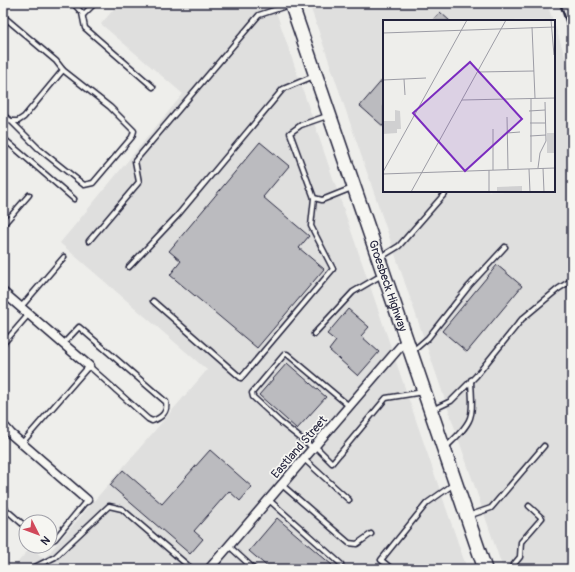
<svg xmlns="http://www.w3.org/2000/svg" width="575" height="572" viewBox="0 0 575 572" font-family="Pangolin,sans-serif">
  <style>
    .built { fill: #dfdfde }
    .building { fill: #bbbbbf; stroke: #22223b }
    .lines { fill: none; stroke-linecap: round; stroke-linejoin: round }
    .service-casing { stroke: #22223b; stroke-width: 7 }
    .minor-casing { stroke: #22223b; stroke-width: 11 }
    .primary-casing { stroke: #22223b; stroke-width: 16 }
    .service { stroke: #f6f6f2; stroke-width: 4 }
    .minor { stroke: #f6f6f2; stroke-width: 8 }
    .primary { stroke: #f6f6f2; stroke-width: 13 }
    .rail { stroke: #22223b; stroke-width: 2.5 }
    .labels { text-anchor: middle; stroke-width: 3.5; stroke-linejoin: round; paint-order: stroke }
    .street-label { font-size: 12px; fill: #22223b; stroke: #f6f6f2 }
    .inset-road { fill: none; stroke: #9c9ca5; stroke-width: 1 }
    .view { fill: #7b2cbf; fill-opacity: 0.15; stroke: #7b2cbf; stroke-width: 2 }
    .inset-edge { fill: none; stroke: #22223b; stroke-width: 2 }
  </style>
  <rect width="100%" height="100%" fill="#eeeeeb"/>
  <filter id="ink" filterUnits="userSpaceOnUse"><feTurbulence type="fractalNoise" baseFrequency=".025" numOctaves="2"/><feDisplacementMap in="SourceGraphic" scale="8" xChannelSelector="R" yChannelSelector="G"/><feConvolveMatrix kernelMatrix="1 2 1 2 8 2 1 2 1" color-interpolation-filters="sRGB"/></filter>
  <g filter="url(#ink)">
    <g class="built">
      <path d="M 119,3 L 273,3 L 467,569 L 12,569 L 31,547 L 44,559 L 207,370 L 60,243 L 183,94 L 101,24 Z"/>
      <path d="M 309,3 L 547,3 L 553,21 L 384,21 L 384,191 L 554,191 L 554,23 L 572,77 L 572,569 L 503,569 Z"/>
    </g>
    <g class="building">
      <path d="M 440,12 L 450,21 L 432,21 Z"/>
      <path d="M 384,78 L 384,127 L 360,106 Z"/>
      <path d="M 260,142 L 289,166 L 263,197 L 309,236 L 299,248 L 324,269 L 257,348 L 170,275 L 181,261 L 169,251 Z"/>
      <path d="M 497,265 L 522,286 L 467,352 L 442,331 Z"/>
      <path d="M 348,309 L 369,327 L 361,336 L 379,352 L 358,376 L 329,350 L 336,341 L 327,334 Z"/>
      <path d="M 287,363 L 326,397 L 297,429 L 259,395 Z"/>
      <path d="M 210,450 L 252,487 L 240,501 L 229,491 L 194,531 L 203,539 L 190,554 L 110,485 L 123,470 L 162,504 Z"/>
      <path d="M 277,518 L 332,565 L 329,569 L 270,569 L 249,551 Z"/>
    </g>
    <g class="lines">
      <defs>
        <g id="service">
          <path d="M 73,3 L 82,13 L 85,28 L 153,87"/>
          <path d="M 295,8 L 314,3"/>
          <path d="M 83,15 L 95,3"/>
          <path d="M 3,16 L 56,61 L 63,70 L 24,117 L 18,121 L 11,121 L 3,115"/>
          <path d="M 327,116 L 301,125 L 290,133 L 314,198 L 322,200 L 352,188"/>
          <path d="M 11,121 L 39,149 L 84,185 L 93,183 L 132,137 L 134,131 L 110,107 L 63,70"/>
          <path d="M 3,138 L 74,199"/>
          <path d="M 3,225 L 29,195"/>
          <path d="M 89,241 L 139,182 L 135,161 L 259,15 L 289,5"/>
          <path d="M 381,257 L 399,246 L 447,191"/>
          <path d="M 129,267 L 177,216 L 283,89 L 314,76"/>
          <path d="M 153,301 L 241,378 L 333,269 L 311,226 L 314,198"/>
          <path d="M 21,307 L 64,257"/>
          <path d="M 314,334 L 353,292 L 382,275"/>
          <path d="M 3,344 L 29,314"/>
          <path d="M 413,351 L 428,338 L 469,286 L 505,247"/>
          <path d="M 432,410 L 451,401 L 476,376 L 522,319 L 558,289 L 572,280"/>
          <path d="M 22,443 L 89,366 L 148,419 L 152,421 C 161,418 168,412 166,402 L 79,327 L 63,344"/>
          <path d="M 315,446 L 332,463 L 386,398 L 423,392"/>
          <path d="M 446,447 C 454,439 466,429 470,418 C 474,408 471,391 471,380"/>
          <path d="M 313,448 L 280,422 L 253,397 L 252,393 L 283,356 L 285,354 L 287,354 L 349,406"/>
          <path d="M 304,459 L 349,500"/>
          <path d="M 282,485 L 349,543 L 357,544 L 371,534"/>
          <path d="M 269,500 L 341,564"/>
          <path d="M 3,507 L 26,527"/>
          <path d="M 468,516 L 491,508 L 544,446"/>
          <path d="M 50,541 L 55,539 L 87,500"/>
          <path d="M 229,546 L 254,569"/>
          <path d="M 31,569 L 55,557 L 109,506 L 122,509 L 192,569"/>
          <path d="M 392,569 L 381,560 L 427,503 L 454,484"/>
          <path d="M 510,569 L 520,557 L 521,542 L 542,518 L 529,506"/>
          <path d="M 568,569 L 572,565"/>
        </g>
        <g id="minor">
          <path d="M 3,292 L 89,366"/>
          <path d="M 3,425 L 11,434 L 87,500"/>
          <path d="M 209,569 L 406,340"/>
        </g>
        <g id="primary">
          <path id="s1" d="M 291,3 L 485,569"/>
        </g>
      </defs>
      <use href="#service" class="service-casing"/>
      <use href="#minor" class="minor-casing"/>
      <use href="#primary" class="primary-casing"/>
      <use href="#service" class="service"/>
      <use href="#minor" class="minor"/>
      <use href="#primary" class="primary"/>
      <path class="rail" d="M 560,3 L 572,39"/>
    </g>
  </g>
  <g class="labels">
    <g class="street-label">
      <text dy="4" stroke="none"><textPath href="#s1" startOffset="299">Groesbeck Highway</textPath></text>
      <text transform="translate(299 447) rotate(-49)" y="4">Eastland Street</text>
    </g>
  </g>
  <g transform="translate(383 20)">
    <rect width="172" height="172" fill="#eeeeeb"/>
    <path d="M 12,90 L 17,91 L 18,109 L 14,109 L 14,113 L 0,114 L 0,101 L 12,101 ZM 164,113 L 172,113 L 172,133 L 164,133 ZM 139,166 L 139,172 L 114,172 L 114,167 Z" fill="#d0d0d1"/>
    <path class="inset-road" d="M 168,0 L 171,35M 149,7 L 152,78M 0,13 L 172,7M 95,52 L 151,51M 21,59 L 22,75M 0,60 L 43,58M 79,80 L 172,78M 146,91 L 162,90M 124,97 L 125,149M 147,103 L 162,103M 124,113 L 137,112M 147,116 L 163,115M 148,142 L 148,78M 155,148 L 157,133 L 163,121 L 162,82M 160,148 L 161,172M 146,149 L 147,172M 106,150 L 106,172M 110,150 L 110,109M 0,152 L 84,0M 0,154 L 172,148M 28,172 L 123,0"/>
    <path class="view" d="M 87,42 L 139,99 L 82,151 L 30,93 Z"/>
    <rect width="172" height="172" class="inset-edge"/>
  </g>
  <rect width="575" height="572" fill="none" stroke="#f6f6f2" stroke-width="16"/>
  <rect x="8" y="8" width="559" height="556" fill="none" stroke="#22223b" stroke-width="1.5" filter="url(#ink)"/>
  <g transform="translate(38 534) rotate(132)"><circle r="19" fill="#f6f6f2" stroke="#a1a1a9"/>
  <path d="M0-3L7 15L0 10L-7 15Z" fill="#d1495b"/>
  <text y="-6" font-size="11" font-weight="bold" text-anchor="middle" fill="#22223b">N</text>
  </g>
</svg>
